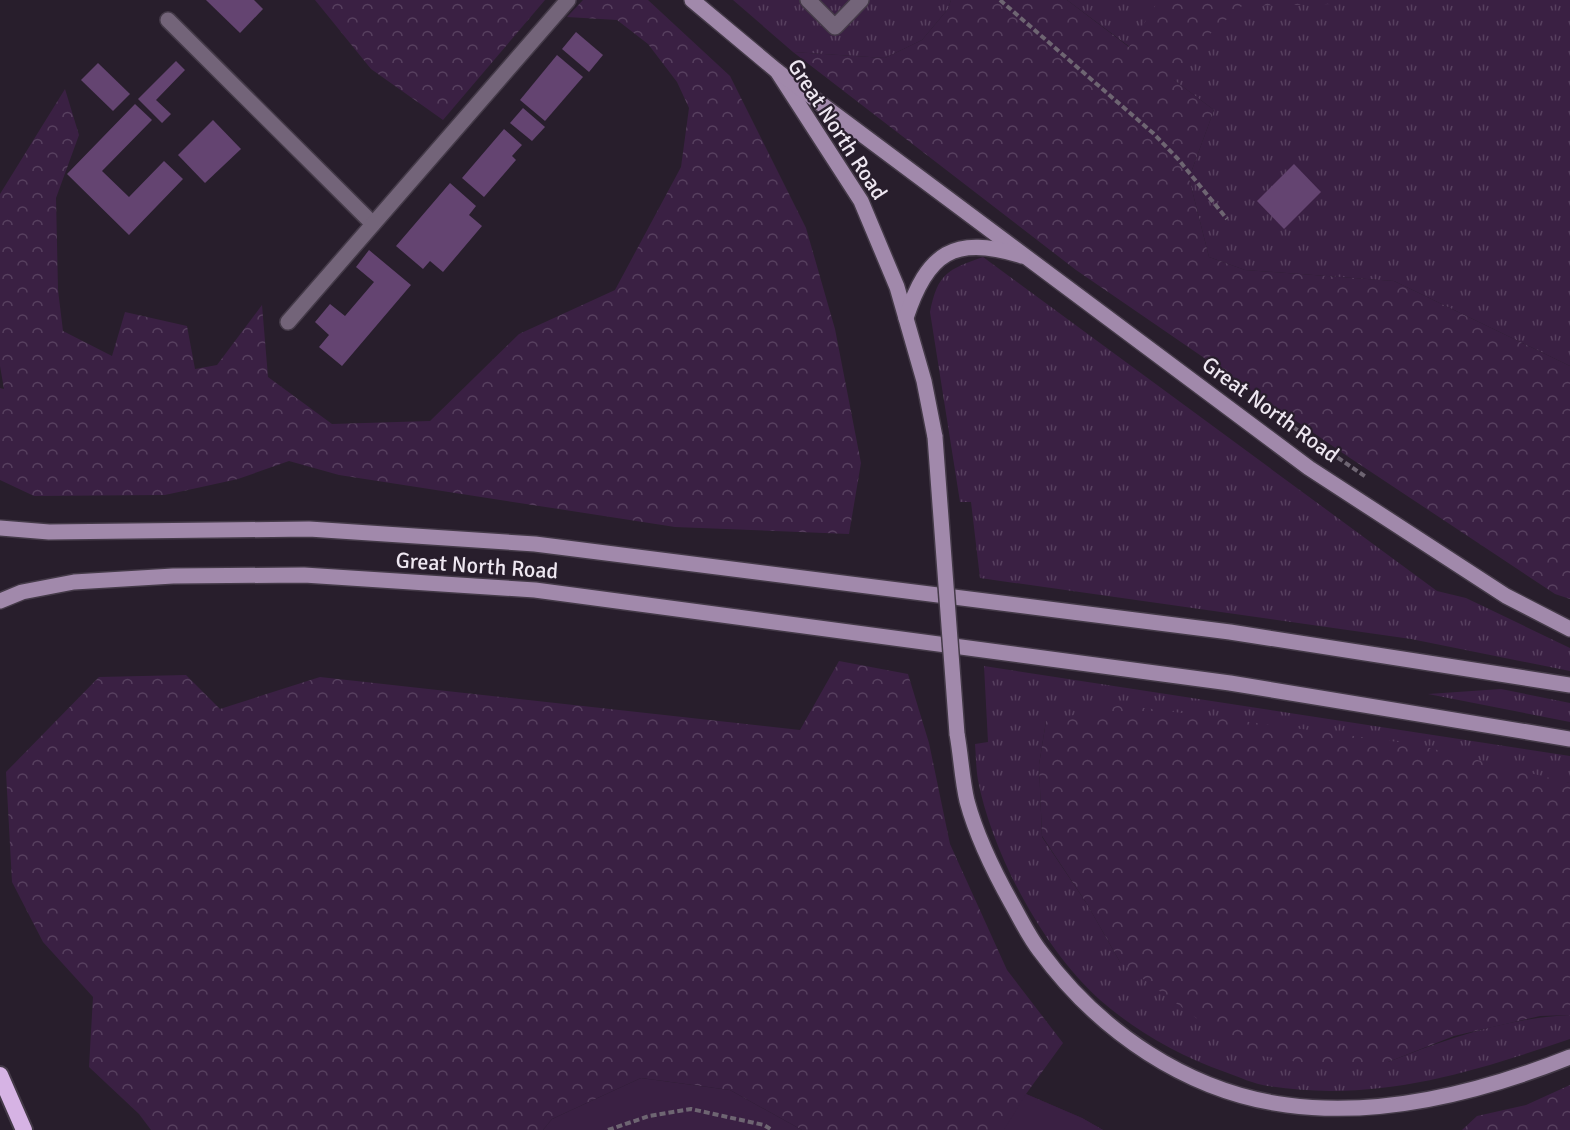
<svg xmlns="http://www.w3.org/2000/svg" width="1570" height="1130" viewBox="0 0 1570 1130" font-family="Signika,sans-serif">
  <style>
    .grass { fill: url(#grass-tufts) }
    .forest { fill: url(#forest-crowns) }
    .park { fill: #3a2043 }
    .building { fill: #644471 }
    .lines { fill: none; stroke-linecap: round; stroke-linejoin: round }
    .service-casing { stroke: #443a48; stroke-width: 18 }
    .secondary-casing { stroke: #443a48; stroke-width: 18 }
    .trunk-casing { stroke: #443a48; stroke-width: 20 }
    .path { stroke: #6e6572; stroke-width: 4; stroke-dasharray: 6 3; stroke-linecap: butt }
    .service { stroke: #736479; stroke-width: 15 }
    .secondary { stroke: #a189ab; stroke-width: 15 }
    .trunk { stroke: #d6b3e4; stroke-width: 16 }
    .secondary-bridge-casing { stroke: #443a48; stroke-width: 18; stroke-linecap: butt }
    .secondary-bridge { stroke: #a189ab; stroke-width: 15 }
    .labels { text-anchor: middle; stroke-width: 4.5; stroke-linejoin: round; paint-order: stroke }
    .street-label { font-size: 22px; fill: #eee7f1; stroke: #281e2c }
  </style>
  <defs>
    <pattern id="grass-tufts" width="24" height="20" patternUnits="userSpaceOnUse" patternTransform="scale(1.5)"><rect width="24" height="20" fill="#3a2043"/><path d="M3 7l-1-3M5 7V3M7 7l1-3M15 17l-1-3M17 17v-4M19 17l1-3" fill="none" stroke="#57405f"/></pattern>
    <pattern id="forest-crowns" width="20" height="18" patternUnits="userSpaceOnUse" patternTransform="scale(1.5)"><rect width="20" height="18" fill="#3a2043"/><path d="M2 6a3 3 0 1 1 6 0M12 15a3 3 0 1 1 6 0" fill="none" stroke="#57405f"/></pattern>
  </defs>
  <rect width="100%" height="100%" fill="#281e2c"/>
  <g class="grass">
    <path d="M 733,0 L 951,0 L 948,9 L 922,40 L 885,58 L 793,52 Z"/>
    <path d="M 1067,0 L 1570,0 L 1570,366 L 1394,281 L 1245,270 L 1209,257 L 1189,178 L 1214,110 Z"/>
    <path d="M 983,257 L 1437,591 L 1466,598 L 1570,648 L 1570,671 L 1411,639 L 980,578 L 971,502 L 960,502 L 930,312 C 938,273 947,270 983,257 Z"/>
    <path d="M 984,666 L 1570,756 L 1570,783 L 1046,721 L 1039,765 L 1042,837 L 1087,904 L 1120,962 L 1388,1062 C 1447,1039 1506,1018 1570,1015 L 1570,1039 C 1470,1073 1376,1103 1268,1086 C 1254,1084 1239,1077 1225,1072 C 1179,1056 1137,1032 1100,1000 C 1044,950 992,854 978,780 C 976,769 976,756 975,744 L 988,742 Z"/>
    <path d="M 1501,689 L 1570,703 L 1570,722 L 1428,694 Z"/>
  </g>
  <g class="forest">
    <path d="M 315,0 L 545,0 L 443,120 L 371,69 Z"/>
    <path d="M 583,0 L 648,0 L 730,76 L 806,228 L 835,329 L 861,463 L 849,534 L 675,527 L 339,475 L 289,461 L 238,479 L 165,495 L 34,496 L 0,480 L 0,388 L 4,389 L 0,366 L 0,194 L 65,89 L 79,135 L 56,198 L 58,290 L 63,331 L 112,356 L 125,312 L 187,326 L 195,369 L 217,365 L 262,305 L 268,377 L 332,424 L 430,421 L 519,334 L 615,290 L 681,167 L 689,108 L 677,82 L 648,44 L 617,20 L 567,17 Z"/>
    <path d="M 951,0 L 1067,0 L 1129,47 L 1159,0 L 1335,0 L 1332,4 L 1242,6 L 1211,33 L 1174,80 L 1214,110 L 1189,178 L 1209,257 L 1245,270 L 1394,281 L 1570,366 L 1570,599 L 1555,594 L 1350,458 L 1076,270 L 793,52 L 885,58 L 922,40 L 948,9 Z"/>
    <path d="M 839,661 L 908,674 L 929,743 L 950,844 L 1007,970 L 1063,1043 L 1026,1094 L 1082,1118 L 1103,1130 L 802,1130 L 730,1090 L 641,1078 L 552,1119 L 543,1130 L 151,1130 L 139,1114 L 89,1067 L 93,997 L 43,942 L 12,882 L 6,772 L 99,677 L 186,675 L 220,709 L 320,677 L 800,730 Z"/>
    <path d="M 1122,705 L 1413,744 L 1570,783 L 1570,1015 L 1540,1016 L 1454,1036 L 1388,1062 L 1298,1062 L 1244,1053 L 1120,962 L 1087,904 L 1042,836 L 1039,765 L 1046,721 Z"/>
    <path d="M 1570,1085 L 1570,1130 L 1462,1130 L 1477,1116 L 1526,1105 Z"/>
  </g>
  <g class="park">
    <path d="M 641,1078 L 730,1090 L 802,1130 L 543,1130 L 552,1119 Z"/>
    <path d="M 1026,1094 L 1082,1118 L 1103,1130 L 1004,1130 Z"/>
  </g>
  <g class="building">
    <path d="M 206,0 L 254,0 L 263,9 L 240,33 Z"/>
    <path d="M 576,32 L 603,55 L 589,72 L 562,49 Z"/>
    <path d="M 557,55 L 583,77 L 545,121 L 520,100 Z"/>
    <path d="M 176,61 L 185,70 L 156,100 L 171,114 L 162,123 L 138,99 Z"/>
    <path d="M 98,63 L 130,94 L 113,111 L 81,80 Z"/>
    <path d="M 135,104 L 152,120 L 102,171 L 129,197 L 164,161 L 183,179 L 129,235 L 67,174 Z"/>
    <path d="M 523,108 L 545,127 L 532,141 L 510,123 Z"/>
    <path d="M 213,120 L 241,149 L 205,183 L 178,155 Z"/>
    <path d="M 504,129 L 522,145 L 512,156 L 516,160 L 484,197 L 462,178 Z"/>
    <path d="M 1294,164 L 1321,192 L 1284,229 L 1257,201 Z"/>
    <path d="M 450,183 L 476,206 L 469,215 L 482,226 L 443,272 L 430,261 L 423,269 L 396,246 Z"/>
    <path d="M 369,250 L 411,285 L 342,366 L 319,347 L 329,335 L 315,322 L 330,304 L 345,316 L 374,282 L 356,267 Z"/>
  </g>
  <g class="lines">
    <defs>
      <g id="service">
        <path d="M 808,0 L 835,27 L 861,0"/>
        <path d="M 168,20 L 373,224"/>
        <path d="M 288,322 L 568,0"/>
      </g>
      <g id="secondary">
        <path d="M 692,0 L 777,71 L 861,201 L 897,287 L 924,381 L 935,437"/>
        <path d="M 777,71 L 1309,468 L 1506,596 L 1570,629"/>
        <path d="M 906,318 C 927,253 954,234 1022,256"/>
        <path d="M 0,528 L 49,532 L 309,529 L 535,544 L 1230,632 L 1570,685"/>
        <path d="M 0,601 L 22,592 L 74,582 L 173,576 L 304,575 L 535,590 L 1230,683 L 1570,739"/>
        <path d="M 957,734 C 961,756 962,780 967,801 C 977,838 994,872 1012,904 C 1021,920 1029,937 1040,951 C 1099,1031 1187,1092 1287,1105 C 1382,1118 1482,1092 1570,1057"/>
      </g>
      <path id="trunk" d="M 0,1075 L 24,1130"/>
    </defs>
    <use href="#service" class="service-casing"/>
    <use href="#secondary" class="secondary-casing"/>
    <use href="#trunk" class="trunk-casing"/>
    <g class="path">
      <path d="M 1000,0 L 1153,133 L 1178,159 L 1227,219"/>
      <path d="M 1293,427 L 1366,477"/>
      <path d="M 608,1130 L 649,1116 L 691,1109 L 764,1125 L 772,1130"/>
    </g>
    <use href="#service" class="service"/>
    <use href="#secondary" class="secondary"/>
    <use href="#trunk" class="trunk"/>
    <defs>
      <path id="secondary-bridge" d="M 935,437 L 957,734"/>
    </defs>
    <use href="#secondary-bridge" class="secondary-bridge-casing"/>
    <use href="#secondary-bridge" class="secondary-bridge"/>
  </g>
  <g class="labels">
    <g class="street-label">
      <text transform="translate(838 129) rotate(57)" y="8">Great North Road</text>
      <text transform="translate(1271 409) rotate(36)" y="8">Great North Road</text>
      <text transform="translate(477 565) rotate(4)" y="8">Great North Road</text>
    </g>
  </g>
</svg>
